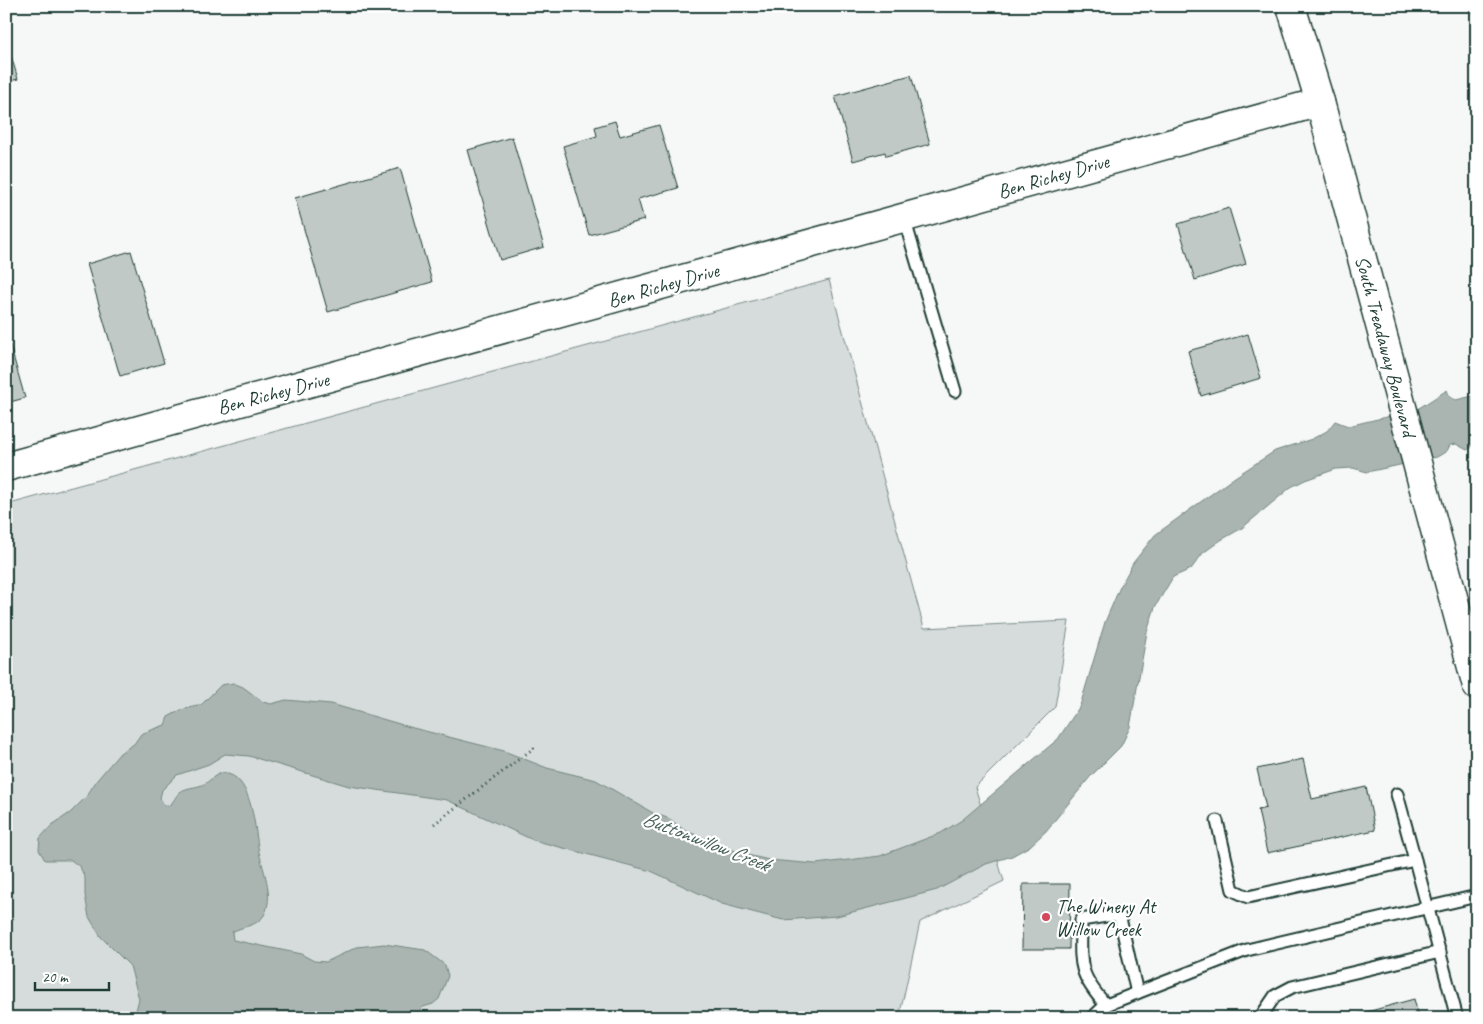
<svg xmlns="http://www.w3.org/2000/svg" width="1483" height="1024" viewBox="0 0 1483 1024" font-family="Caveat,sans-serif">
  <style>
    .green { fill: #d6dcdb; stroke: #7a8c88 }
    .water { fill: #aab5b1; stroke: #72857f }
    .building { fill: #c0c9c6; stroke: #1f3d34 }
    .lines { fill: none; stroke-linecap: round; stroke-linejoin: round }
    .lane-casing { stroke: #1f3d34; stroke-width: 15 }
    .secondary-casing { stroke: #1f3d34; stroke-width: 31 }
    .primary-casing { stroke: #1f3d34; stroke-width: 31 }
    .path { stroke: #1f3d34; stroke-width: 3; stroke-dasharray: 1 4; stroke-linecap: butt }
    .lane { stroke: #fff; stroke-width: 11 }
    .secondary { stroke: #fff; stroke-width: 28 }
    .primary { stroke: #fff; stroke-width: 28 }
    .poi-dot { fill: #d1495b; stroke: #fff; stroke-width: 2 }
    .labels { text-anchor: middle; stroke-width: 4.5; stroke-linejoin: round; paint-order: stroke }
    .street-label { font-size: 20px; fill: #1f3d34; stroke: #fff }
    .poi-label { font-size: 20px; fill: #1f3d34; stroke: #fff; text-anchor: start }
    .water-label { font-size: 21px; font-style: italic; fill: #49615a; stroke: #fff }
  </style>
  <rect width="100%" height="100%" fill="#f6f7f7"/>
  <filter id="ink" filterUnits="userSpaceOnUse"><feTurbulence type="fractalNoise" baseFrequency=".02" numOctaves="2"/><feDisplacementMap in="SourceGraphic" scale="10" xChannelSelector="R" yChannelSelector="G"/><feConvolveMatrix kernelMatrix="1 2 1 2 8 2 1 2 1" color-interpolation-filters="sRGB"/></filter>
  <g filter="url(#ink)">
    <path class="green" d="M 829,280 L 924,628 L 1069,621 L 1055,707 L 975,787 L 1004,881 L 920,922 L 899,1018 L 6,1018 L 6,505 Z"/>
    <path class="water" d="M 1447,390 L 1450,397 L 1456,400 L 1477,395 C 1477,411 1483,443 1467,450 L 1456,444 L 1450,445 L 1447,451 L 1437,457 L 1367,472 L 1353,468 L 1336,469 L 1305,480 L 1291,487 L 1242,528 L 1221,540 L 1203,553 L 1191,569 L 1173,577 L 1155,607 L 1147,632 L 1130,727 L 1121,746 L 1090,777 L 1046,831 L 1030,846 L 1012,856 L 986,864 L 937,890 L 837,916 L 783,920 L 722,904 L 651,871 L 533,840 L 447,800 L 349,786 L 249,756 L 225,754 L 209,764 L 177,775 L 162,790 L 160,798 L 164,805 L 168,806 C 174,803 175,796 180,792 C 187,787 194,788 202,785 C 211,782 216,770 228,774 C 253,780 255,832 259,852 C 263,870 273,893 266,911 C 260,927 244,925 232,932 L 233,940 L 301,954 L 314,961 L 326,962 L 357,947 L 384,944 L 425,950 L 445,965 L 448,976 L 439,999 L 433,1004 L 423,1007 L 413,1018 L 268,1018 L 256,1014 L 236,1018 L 134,1018 L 139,999 L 130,966 L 101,937 L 89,917 L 85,895 L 85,878 L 80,867 L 71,860 L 45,860 L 39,850 L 40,838 L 52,825 L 70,813 L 86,797 L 97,780 L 120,753 L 134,744 L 141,734 L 165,725 L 168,717 L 181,710 L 201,705 L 221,685 L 233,683 L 243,687 L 263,702 L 271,704 L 286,700 L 331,704 L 413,728 L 504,751 L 547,768 L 596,780 L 653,813 L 670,819 L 684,830 L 743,854 L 769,860 L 816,864 L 880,856 L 941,833 L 962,820 L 1058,739 L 1080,706 L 1105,622 L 1120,587 L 1133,563 L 1155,535 L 1235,477 L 1275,451 L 1312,439 L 1327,431 L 1335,421 L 1348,426 L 1416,410 Z"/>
    <g class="building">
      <path d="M 1471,6 L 1477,6 L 1477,28 Z"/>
      <path d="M 6,39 L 18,79 L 6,82 Z"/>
      <path d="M 911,75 L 930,144 L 886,156 L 885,152 L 853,161 L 835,96 Z"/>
      <path d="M 615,121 L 620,136 L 659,125 L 678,188 L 638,199 L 644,220 L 589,235 L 563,146 L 597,136 L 595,127 Z"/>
      <path d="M 512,137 L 544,247 L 500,260 L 468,150 Z"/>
      <path d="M 400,168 L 432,282 L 328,312 L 295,198 Z"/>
      <path d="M 1229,208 L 1246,264 L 1195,280 L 1178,224 Z"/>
      <path d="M 131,251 L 164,363 L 120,376 L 87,264 Z"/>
      <path d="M 6,331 L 25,398 L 6,403 Z"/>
      <path d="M 1248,334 L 1261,378 L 1201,396 L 1188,351 Z"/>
      <path d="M 1303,759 L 1312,799 L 1366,787 L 1375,830 L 1267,853 L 1258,810 L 1266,808 L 1257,769 Z"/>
      <path d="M 1023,884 L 1070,884 L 1069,949 L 1022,949 Z"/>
      <path d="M 1414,999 L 1419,1018 L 1345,1018 Z"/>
    </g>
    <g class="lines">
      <defs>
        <g id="lane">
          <path d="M 904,218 L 955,391"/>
          <path d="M 1397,794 L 1415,860"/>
          <path d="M 1217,821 L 1233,890 L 1248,897 L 1415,860 L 1457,1018"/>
          <path d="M 1106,1005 C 1076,972 1081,962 1081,920 L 1119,914 L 1137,993"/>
          <path d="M 1092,1018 L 1106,1005 L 1247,950 L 1477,896"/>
          <path d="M 1260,1018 L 1275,996 L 1292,987 L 1440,952"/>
        </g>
        <path id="secondary" d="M 6,467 L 1320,102"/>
        <path id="primary" d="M 1291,6 L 1320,102 L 1477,686"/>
      </defs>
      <use href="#lane" class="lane-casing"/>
      <use href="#secondary" class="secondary-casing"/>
      <use href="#primary" class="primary-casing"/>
      <g class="path">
        <path d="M 434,824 L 535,747"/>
        <path d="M 118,1014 L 125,1018"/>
      </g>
      <use href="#lane" class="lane"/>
      <use href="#secondary" class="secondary"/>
      <use href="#primary" class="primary"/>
    </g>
  </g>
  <circle class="poi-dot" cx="1046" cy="917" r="5"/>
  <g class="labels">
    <g class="street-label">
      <text transform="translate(1053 176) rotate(-16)" y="7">Ben Richey Drive</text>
      <text transform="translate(663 285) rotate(-16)" y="7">Ben Richey Drive</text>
      <text transform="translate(1386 346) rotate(75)" y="7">South Treadaway Boulevard</text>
      <text transform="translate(273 393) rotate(-15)" y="7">Ben Richey Drive</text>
    </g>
    <g class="poi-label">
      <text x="1056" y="913">The Winery At<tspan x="1056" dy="23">Willow Creek</tspan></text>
    </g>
    <g class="water-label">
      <text transform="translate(706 841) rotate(21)" y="7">Buttonwillow Creek</text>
    </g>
  </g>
  <rect width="1483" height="1024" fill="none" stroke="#fff" stroke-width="25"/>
  <rect x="12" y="12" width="1458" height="999" fill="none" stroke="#1f3d34" stroke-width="2" filter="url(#ink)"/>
  <path d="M35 982v8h74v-8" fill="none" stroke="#1f3d34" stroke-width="2.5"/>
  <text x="42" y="982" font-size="15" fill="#1f3d34" stroke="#ffffff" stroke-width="4" paint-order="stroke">20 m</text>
</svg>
